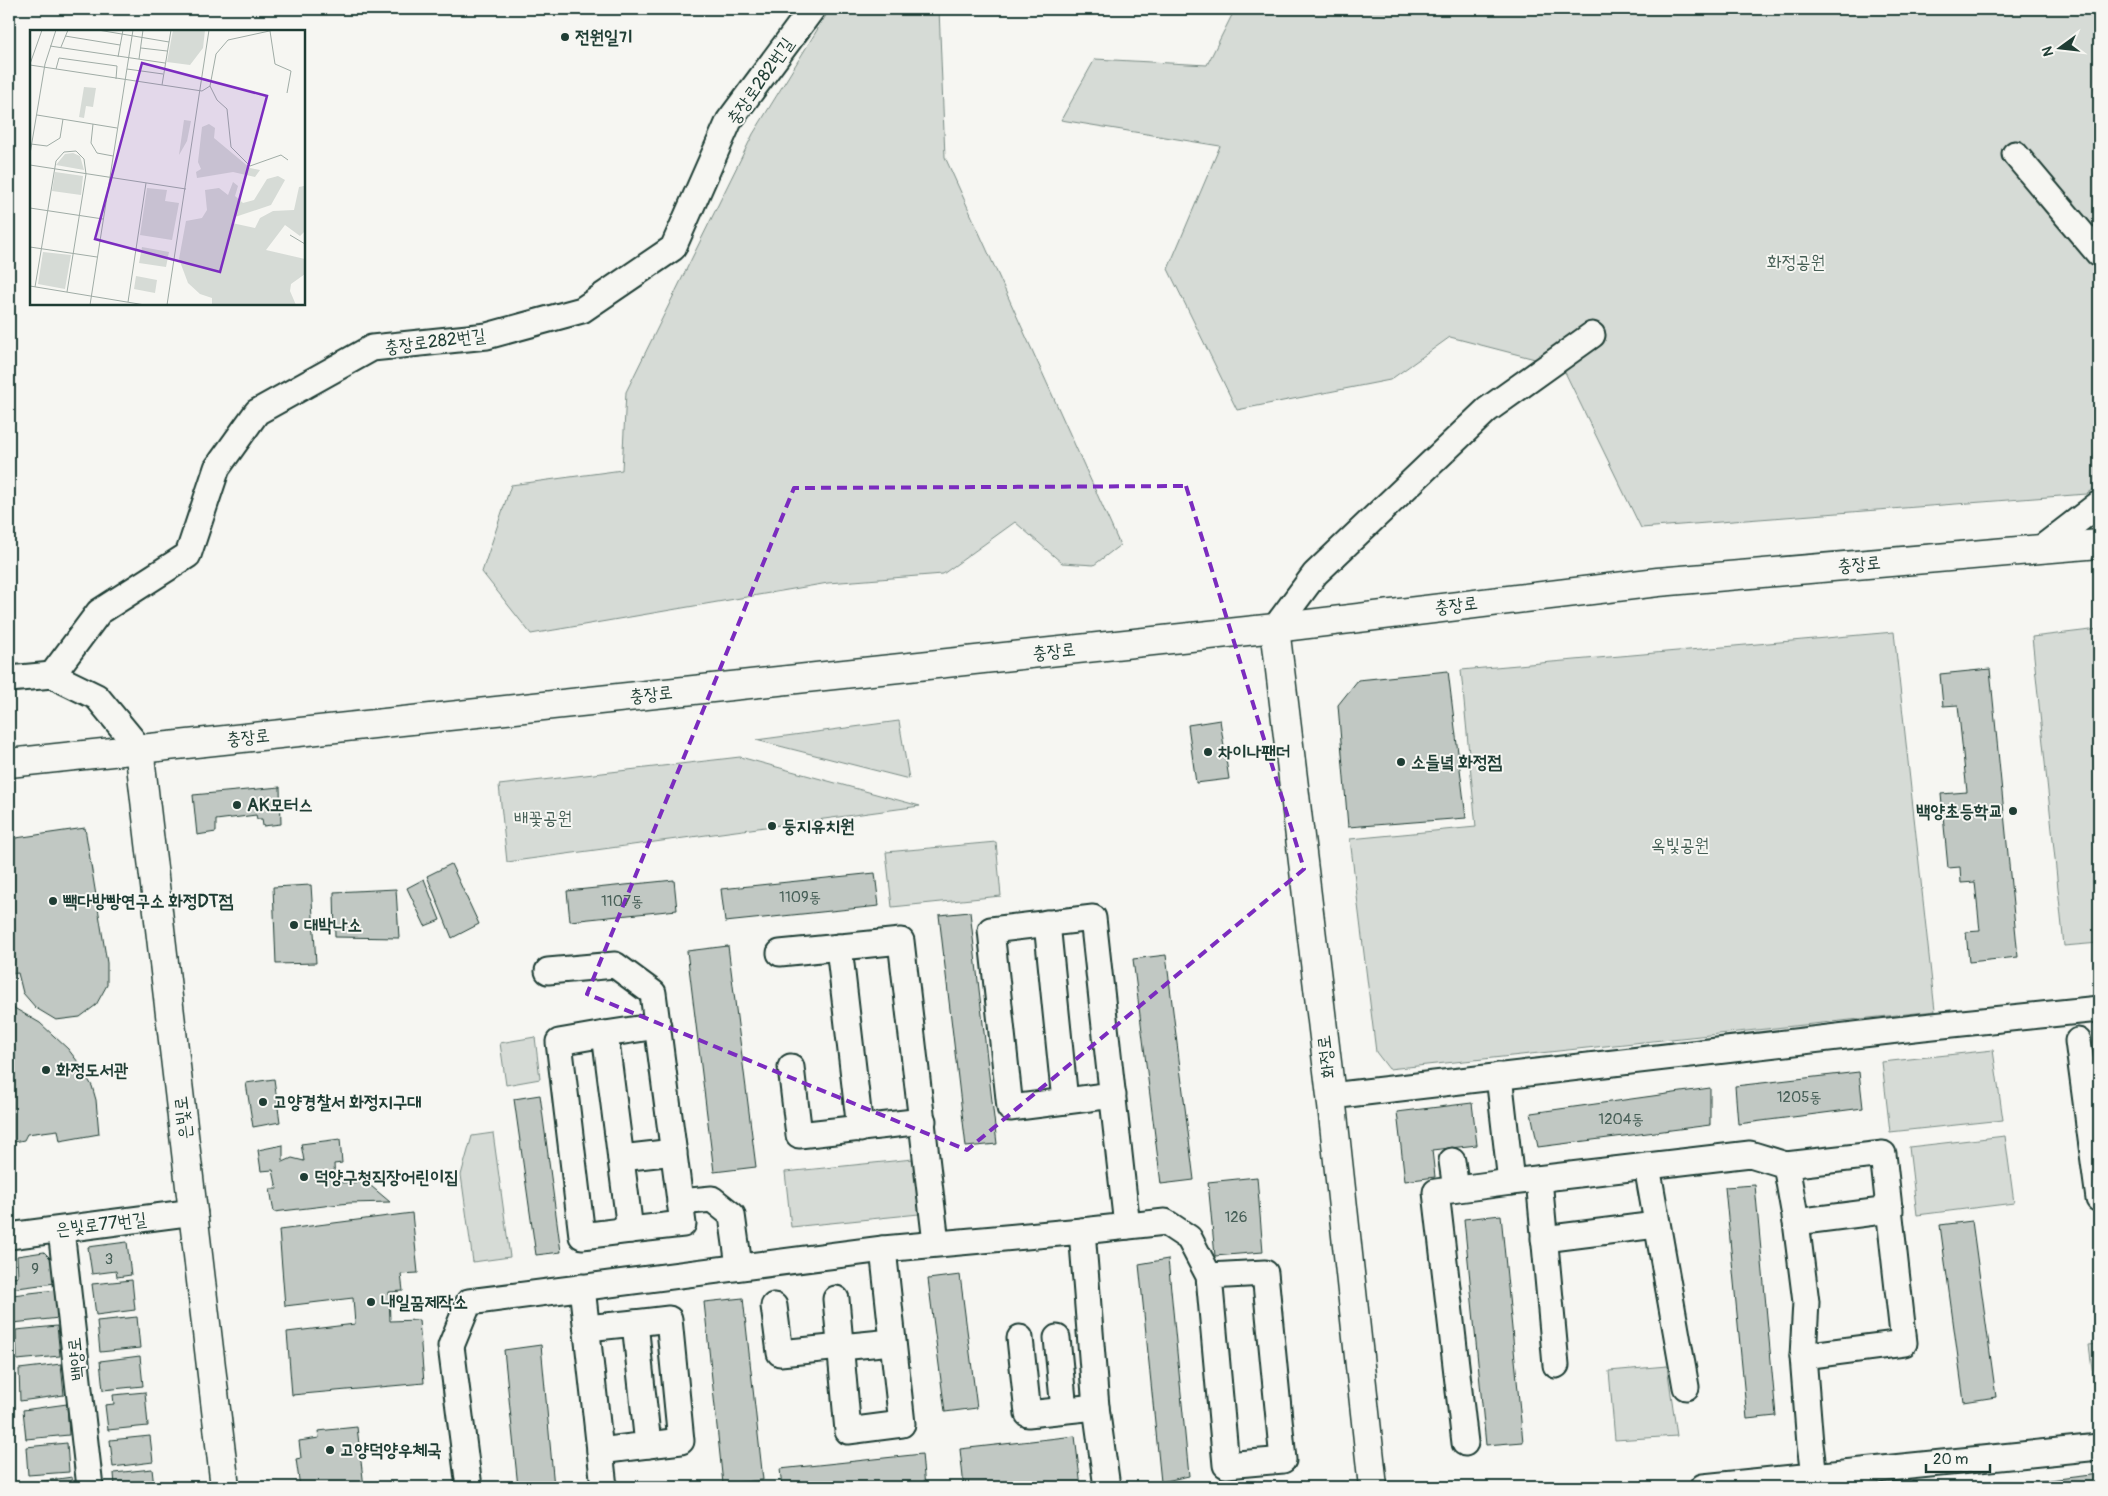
<svg xmlns="http://www.w3.org/2000/svg" width="2108" height="1496" viewBox="0 0 2108 1496" font-family="Pangolin,'Poor Story',sans-serif">
  <style>
    .green { fill: #d6dbd6; stroke: #7a8c85 }
    .building { fill: #c1c8c3; stroke: #1f3d34 }
    .lines { fill: none; stroke-linecap: round; stroke-linejoin: round }
    .minor-casing { stroke: #1f3d34; stroke-width: 29 }
    .major-casing { stroke: #1f3d34; stroke-width: 31 }
    .minor { stroke: #f6f6f2; stroke-width: 25 }
    .major { stroke: #f6f6f2; stroke-width: 28 }
    .marked { fill: none; stroke: #7b2cbf; stroke-width: 4; stroke-dasharray: 10 6; stroke-linejoin: round }
    .poi-dot { fill: #1f3d34; stroke: #f6f6f2; stroke-width: 2 }
    .labels { text-anchor: middle; stroke-width: 4; stroke-linejoin: round; paint-order: stroke }
    .number-label { font-size: 15px; fill: #486058 }
    .poi-label { font-size: 18px; font-weight: bold; fill: #1f3d34; stroke: #f6f6f2; text-anchor: start }
    .street-label { font-size: 18px; fill: #1f3d34; stroke: #f6f6f2 }
    .park-label { font-size: 18px; fill: #445d54; stroke: #f6f6f2 }
    .inset-road { fill: none; stroke: #a0aca6; stroke-width: 1 }
    .view { fill: #7b2cbf; fill-opacity: 0.15; stroke: #7b2cbf; stroke-width: 2.5 }
    .inset-edge { fill: none; stroke: #1f3d34; stroke-width: 2.5 }
  </style>
  <rect width="100%" height="100%" fill="#f6f6f2"/>
  <filter id="ink" filterUnits="userSpaceOnUse"><feTurbulence type="fractalNoise" baseFrequency=".02" numOctaves="2"/><feDisplacementMap in="SourceGraphic" scale="10" xChannelSelector="R" yChannelSelector="G"/><feConvolveMatrix kernelMatrix="1 2 1 2 8 2 1 2 1" color-interpolation-filters="sRGB"/></filter>
  <g filter="url(#ink)">
    <g class="green">
      <path d="M 830,9 L 939,9 L 945,157 L 1120,545 L 1094,565 L 1062,563 L 1015,522 L 943,574 L 828,583 L 531,634 L 482,572 L 511,485 L 622,470 L 626,392 L 753,134 Z"/>
      <path d="M 1235,9 L 1506,9 L 1529,11 L 1529,9 L 2099,9 L 2099,485 L 2087,494 L 1641,528 L 1562,366 L 1450,337 L 1390,380 L 1237,410 L 1168,269 L 1220,146 L 1061,120 L 1095,59 L 1207,65 Z"/>
      <path d="M 2099,629 L 2099,943 L 2064,946 L 2032,637 Z"/>
      <path d="M 1894,632 L 1935,1011 L 1389,1069 L 1376,1052 L 1350,839 L 1476,827 L 1461,670 Z"/>
      <path d="M 899,721 L 909,779 L 756,740 Z"/>
      <path d="M 740,757 L 920,806 L 507,862 L 499,785 Z"/>
      <path d="M 996,842 L 1001,896 L 892,907 L 886,852 Z"/>
      <path d="M 535,1037 L 540,1079 L 506,1085 L 500,1043 Z"/>
      <path d="M 1993,1050 L 2003,1120 L 1890,1132 L 1882,1062 Z"/>
      <path d="M 493,1133 L 510,1257 L 473,1262 L 461,1175 L 472,1136 Z"/>
      <path d="M 2005,1136 L 2014,1203 L 1917,1215 L 1909,1147 Z"/>
      <path d="M 913,1159 L 919,1214 L 791,1227 L 785,1172 Z"/>
      <path d="M 2099,1344 L 2099,1398 L 2096,1399 L 2089,1345 Z"/>
      <path d="M 1667,1366 L 1677,1436 L 1615,1440 L 1609,1371 Z"/>
    </g>
    <g class="building">
      <path d="M 1990,669 L 2018,957 L 1969,962 L 1966,932 L 1980,931 L 1975,882 L 1961,883 L 1960,867 L 1948,868 L 1941,794 L 1967,792 L 1958,705 L 1943,706 L 1940,674 Z"/>
      <path d="M 1448,671 L 1466,818 L 1348,827 L 1338,705 L 1358,680 Z"/>
      <path d="M 1220,720 L 1229,779 L 1196,783 L 1188,725 Z"/>
      <path d="M 280,787 L 281,824 L 263,826 L 262,819 L 257,819 L 256,815 L 216,820 L 216,832 L 197,835 L 193,795 Z"/>
      <path d="M 85,828 L 107,963 L 107,985 L 96,1005 L 80,1017 L 56,1020 L 36,1008 L 23,993 L 18,973 L 9,974 L 9,839 Z"/>
      <path d="M 451,864 L 479,924 L 452,938 L 427,876 Z"/>
      <path d="M 875,873 L 879,906 L 725,922 L 721,889 Z"/>
      <path d="M 424,879 L 440,920 L 425,926 L 407,888 Z"/>
      <path d="M 674,880 L 677,910 L 570,921 L 567,891 Z"/>
      <path d="M 311,885 L 316,963 L 276,964 L 273,887 Z"/>
      <path d="M 396,889 L 399,938 L 335,937 L 334,892 Z"/>
      <path d="M 970,912 L 997,1144 L 966,1147 L 939,915 Z"/>
      <path d="M 728,946 L 756,1167 L 714,1172 L 687,951 Z"/>
      <path d="M 1166,955 L 1194,1180 L 1161,1184 L 1133,959 Z"/>
      <path d="M 9,1005 L 40,1023 L 68,1049 L 78,1062 L 92,1086 L 96,1100 L 99,1134 L 60,1141 L 58,1130 L 27,1134 L 24,1140 L 9,1143 Z"/>
      <path d="M 1859,1072 L 1863,1108 L 1738,1124 L 1735,1086 Z"/>
      <path d="M 274,1079 L 280,1122 L 253,1127 L 246,1083 Z"/>
      <path d="M 1710,1088 L 1710,1125 L 1538,1147 L 1531,1113 Z"/>
      <path d="M 540,1095 L 561,1252 L 536,1255 L 514,1099 Z"/>
      <path d="M 1472,1103 L 1477,1145 L 1432,1150 L 1435,1177 L 1405,1181 L 1397,1112 Z"/>
      <path d="M 340,1139 L 342,1163 L 334,1164 L 335,1183 L 360,1182 L 371,1186 L 390,1202 L 349,1203 L 274,1212 L 270,1189 L 277,1189 L 273,1170 L 261,1171 L 258,1150 L 283,1145 L 283,1162 L 292,1158 L 304,1161 L 301,1144 Z"/>
      <path d="M 1257,1177 L 1263,1252 L 1215,1256 L 1208,1182 Z"/>
      <path d="M 1755,1185 L 1776,1416 L 1747,1419 L 1725,1187 Z"/>
      <path d="M 412,1213 L 418,1273 L 401,1274 L 403,1291 L 389,1292 L 390,1321 L 419,1320 L 424,1383 L 292,1395 L 287,1332 L 355,1324 L 353,1298 L 285,1306 L 279,1230 Z"/>
      <path d="M 1501,1215 L 1523,1442 L 1486,1445 L 1464,1219 Z"/>
      <path d="M 1972,1221 L 1996,1397 L 1964,1402 L 1940,1225 Z"/>
      <path d="M 127,1242 L 131,1275 L 117,1277 L 116,1271 L 92,1274 L 88,1247 Z"/>
      <path d="M 44,1252 L 52,1260 L 55,1283 L 10,1289 L 9,1279 L 18,1277 L 17,1256 Z"/>
      <path d="M 1168,1259 L 1189,1476 L 1161,1482 L 1139,1264 Z"/>
      <path d="M 960,1275 L 977,1408 L 945,1412 L 928,1279 Z"/>
      <path d="M 132,1280 L 135,1310 L 96,1315 L 92,1284 Z"/>
      <path d="M 56,1290 L 59,1318 L 13,1323 L 12,1295 Z"/>
      <path d="M 743,1298 L 763,1480 L 723,1484 L 704,1302 Z"/>
      <path d="M 137,1317 L 140,1348 L 100,1352 L 97,1321 Z"/>
      <path d="M 57,1326 L 60,1356 L 17,1360 L 16,1330 Z"/>
      <path d="M 541,1345 L 554,1487 L 518,1487 L 504,1350 Z"/>
      <path d="M 140,1356 L 143,1386 L 103,1390 L 100,1361 Z"/>
      <path d="M 61,1364 L 64,1395 L 20,1401 L 19,1369 Z"/>
      <path d="M 145,1392 L 148,1426 L 108,1430 L 105,1405 L 114,1404 L 113,1395 Z"/>
      <path d="M 67,1404 L 69,1435 L 26,1439 L 23,1410 Z"/>
      <path d="M 357,1427 L 364,1487 L 300,1487 L 296,1459 L 301,1458 L 299,1441 L 319,1438 L 318,1431 Z"/>
      <path d="M 150,1436 L 153,1462 L 113,1467 L 110,1440 Z"/>
      <path d="M 1075,1436 L 1081,1487 L 964,1487 L 960,1449 Z"/>
      <path d="M 67,1443 L 69,1472 L 28,1475 L 26,1447 Z"/>
      <path d="M 9,1448 L 12,1448 L 13,1477 L 9,1477 Z"/>
      <path d="M 922,1454 L 925,1487 L 782,1487 L 780,1469 Z"/>
      <path d="M 152,1469 L 154,1487 L 115,1487 L 114,1473 Z"/>
      <path d="M 2099,1474 L 2099,1487 L 1992,1487 Z"/>
      <path d="M 72,1477 L 73,1487 L 30,1487 L 30,1483 Z"/>
    </g>
    <g class="lines">
      <defs>
        <g id="minor">
          <path d="M 2015,154 L 2099,254"/>
          <path d="M 2042,548 L 2099,504"/>
          <path d="M 1275,628 L 1315,574 L 1487,410 L 1592,335"/>
          <path d="M 52,675 L 99,612 L 188,555 L 217,468 L 257,412 L 372,348 L 487,336 L 582,310 L 673,248 L 729,121 L 812,9"/>
          <path d="M 9,679 L 52,675 L 97,697 L 139,748"/>
          <path d="M 1047,923 L 1065,1101"/>
          <path d="M 839,947 L 860,1129"/>
          <path d="M 780,953 L 901,941 L 936,1243"/>
          <path d="M 548,971 L 615,965 L 653,993 L 683,1224 L 630,1230"/>
          <path d="M 605,1034 L 630,1230 L 582,1236 L 559,1042 Z"/>
          <path d="M 605,1034 L 658,1026"/>
          <path d="M 2078,1041 L 2089,1124"/>
          <path d="M 791,1067 L 799,1135 L 923,1121"/>
          <path d="M 1499,1076 L 1511,1182 L 1750,1154 L 1786,1165 L 1796,1222 L 1806,1302 L 1803,1356 L 1810,1444 L 1814,1476"/>
          <path d="M 1113,1095 L 1010,1108 L 991,930 L 1093,918 L 1127,1226"/>
          <path d="M 1331,1096 L 1923,1027 L 2099,1009"/>
          <path d="M 2099,1123 L 2089,1124 L 2099,1199"/>
          <path d="M 621,1158 L 674,1152"/>
          <path d="M 1452,1161 L 1456,1189"/>
          <path d="M 1786,1165 L 1883,1154 L 1904,1343 L 1803,1356"/>
          <path d="M 1647,1166 L 1686,1387"/>
          <path d="M 1539,1179 L 1556,1365"/>
          <path d="M 680,1202 L 712,1199 L 732,1215 L 739,1266"/>
          <path d="M 1796,1222 L 1890,1210"/>
          <path d="M 61,1230 L 90,1487"/>
          <path d="M 1082,1231 L 1165,1222 L 1189,1238 L 1209,1276 L 1226,1465 L 1283,1460 L 1265,1273 L 1209,1276"/>
          <path d="M 9,1236 L 194,1212"/>
          <path d="M 1544,1239 L 1656,1225"/>
          <path d="M 582,1287 L 604,1487"/>
          <path d="M 836,1299 L 848,1431 L 902,1424 L 883,1249"/>
          <path d="M 774,1306 L 780,1353 L 892,1342"/>
          <path d="M 635,1323 L 669,1319 L 681,1441 L 648,1445"/>
          <path d="M 587,1328 L 635,1323 L 648,1445 L 600,1451"/>
          <path d="M 1020,1338 L 1028,1414 L 1096,1407"/>
          <path d="M 1057,1338 L 1064,1410"/>
          <path d="M 1465,1443 L 1436,1192 L 1511,1182"/>
          <path d="M 469,1487 L 451,1346 L 469,1302 L 883,1249 L 1082,1231 L 1096,1407 L 1107,1487"/>
          <path d="M 1703,1487 L 2099,1447"/>
        </g>
        <g id="major">
          <path d="M 1275,628 L 1331,1096 L 1373,1487"/>
          <path d="M 139,748 L 225,1487"/>
          <path d="M 9,763 L 1275,628 L 1658,582 L 2099,544"/>
        </g>
      </defs>
      <use href="#minor" class="minor-casing"/>
      <use href="#major" class="major-casing"/>
      <use href="#minor" class="minor"/>
      <use href="#major" class="major"/>
    </g>
  </g>
  <path class="marked" d="M 1186,486 L 1304,869 L 967,1150 L 587,994 L 794,488 Z"/>
  <g class="poi-dot">
    <circle cx="565" cy="37" r="5"/>
    <circle cx="1208" cy="752" r="5"/>
    <circle cx="1401" cy="762" r="5"/>
    <circle cx="237" cy="805" r="5"/>
    <circle cx="2013" cy="811" r="5"/>
    <circle cx="772" cy="826" r="5"/>
    <circle cx="53" cy="901" r="5"/>
    <circle cx="294" cy="925" r="5"/>
    <circle cx="46" cy="1070" r="5"/>
    <circle cx="263" cy="1102" r="5"/>
    <circle cx="304" cy="1177" r="5"/>
    <circle cx="371" cy="1302" r="5"/>
    <circle cx="330" cy="1450" r="5"/>
  </g>
  <g class="labels">
    <g class="number-label">
      <text x="800" y="902">1109동</text>
      <text x="622" y="906">1107동</text>
      <text x="1799" y="1102">1205동</text>
      <text x="1621" y="1124">1204동</text>
      <text x="1236" y="1222">126</text>
      <text x="109" y="1264">3</text>
      <text x="35" y="1274">9</text>
    </g>
    <g class="poi-label">
      <text x="575" y="43">전원일기</text>
      <text x="1218" y="758">차이나팬더</text>
      <text x="1411" y="768">소들녘 화정점</text>
      <text x="247" y="811">AK모터스</text>
      <text x="2003" y="817" text-anchor="end">백양초등학교</text>
      <text x="782" y="832">둥지유치원</text>
      <text x="63" y="907">빽다방빵연구소 화정DT점</text>
      <text x="304" y="931">대박나소</text>
      <text x="56" y="1076">화정도서관</text>
      <text x="273" y="1108">고양경찰서 화정지구대</text>
      <text x="314" y="1183">덕양구청직장어린이집</text>
      <text x="381" y="1308">내일꿈제작소</text>
      <text x="340" y="1456">고양덕양우체국</text>
    </g>
    <g class="street-label">
      <text transform="translate(760 81) rotate(-55)" y="6">충장로282번길</text>
      <text transform="translate(435 341) rotate(-7)" y="6">충장로282번길</text>
      <text transform="translate(1859 564) rotate(-5)" y="6">충장로</text>
      <text transform="translate(1456 605) rotate(-7)" y="6">충장로</text>
      <text transform="translate(1054 651) rotate(-6)" y="6">충장로</text>
      <text transform="translate(651 694) rotate(-6)" y="6">충장로</text>
      <text transform="translate(248 737) rotate(-6)" y="6">충장로</text>
      <text transform="translate(1326 1057) rotate(-97)" y="6">화정로</text>
      <text transform="translate(183 1118) rotate(-97)" y="6">은빛로</text>
      <text transform="translate(101 1224) rotate(-7)" y="6">은빛로77번길</text>
      <text transform="translate(76 1359) rotate(-96)" y="6">백양로</text>
    </g>
    <g class="park-label">
      <text x="1796" y="268">화정공원</text>
      <text x="543" y="824">배꽃공원</text>
      <text x="1680" y="851">옥빛공원</text>
    </g>
  </g>
  <g transform="translate(30 30)">
    <rect width="275" height="275" fill="#f6f6f2"/>
    <path d="M 143,0 L 175,0 L 173,18 L 160,35 L 137,32 ZM 54,57 L 66,58 L 63,77 L 56,76 L 54,88 L 49,87 ZM 154,90 L 161,91 L 157,111 L 149,125 ZM 179,94 L 185,98 L 184,108 L 220,138 L 230,140 L 225,147 L 203,142 L 167,148 L 166,142 L 171,139 L 168,132 L 172,97 ZM 43,123 L 50,126 L 54,140 L 26,135 L 35,124 ZM 25,142 L 53,146 L 51,165 L 22,161 ZM 248,146 L 255,150 L 241,175 L 205,187 L 202,193 L 225,198 L 230,188 L 243,181 L 264,180 L 269,157 L 274,156 L 275,151 L 275,201 L 270,206 L 255,195 L 236,220 L 275,229 L 275,244 L 261,254 L 260,261 L 266,275 L 182,275 L 182,268 L 170,264 L 158,253 L 149,229 L 156,191 L 172,188 L 177,180 L 175,160 L 189,158 L 198,165 L 203,152 L 208,156 L 205,166 L 213,173 L 224,170 L 237,149 ZM 117,158 L 137,160 L 135,171 L 149,173 L 142,210 L 110,205 ZM 112,217 L 139,222 L 136,237 L 109,233 ZM 13,222 L 41,225 L 35,259 L 8,254 ZM 106,246 L 127,250 L 125,263 L 104,259 Z" fill="#d6dbd6"/>
    <path class="inset-road" d="M 68,0 L 139,12M 240,1 L 245,34 L 261,41 L 257,63M 35,6 L 90,15M 20,16 L 135,33M 31,17 L 38,0M 111,18 L 137,21M 88,27 L 93,0M 109,29 L 113,0M 0,34 L 12,0M 0,35 L 172,61M 26,39 L 29,28 L 87,36 L 86,49M 97,39 L 133,44M 132,55 L 141,0M 180,56 L 187,70 L 197,79 L 201,117 L 220,136 L 251,125 L 258,130M 172,61 L 180,56 L 186,24 L 198,10 L 244,0M 7,85 L 87,98M 63,94 L 61,113 L 67,123 L 83,126M 1,114 L 17,116 L 30,108 L 33,89M 0,124 L 15,34 L 26,0M 0,135 L 156,159M 0,178 L 73,189M 260,205 L 275,214M 0,217 L 67,227M 0,256 L 115,275M 5,257 L 26,131 L 34,122 L 46,121 L 54,129 L 56,144 L 37,262M 98,272 L 116,153M 60,275 L 103,0M 137,275 L 179,0"/>
    <path class="view" d="M 112,33 L 237,66 L 190,242 L 65,209 Z"/>
    <rect width="275" height="275" class="inset-edge"/>
  </g>
  <rect width="2108" height="1496" fill="none" stroke="#f6f6f2" stroke-width="30"/>
  <rect x="15" y="15" width="2078" height="1466" fill="none" stroke="#1f3d34" stroke-width="2" filter="url(#ink)"/>
  <g transform="translate(2060 48) rotate(255)" stroke="#f6f6f2" stroke-width="4" paint-order="stroke">
  <path d="M0-4L9 19L0 12L-9 19Z" fill="#1f3d34"/>
  <text y="-8" font-size="14" font-weight="bold" text-anchor="middle" fill="#1f3d34">N</text>
  </g>
  <path d="M1926 1464v8h64v-8" fill="none" stroke="#1f3d34" stroke-width="2.5"/>
  <text x="1933" y="1464" font-size="15" fill="#1f3d34" stroke="#f6f6f2" stroke-width="4" paint-order="stroke">20 m</text>
</svg>
